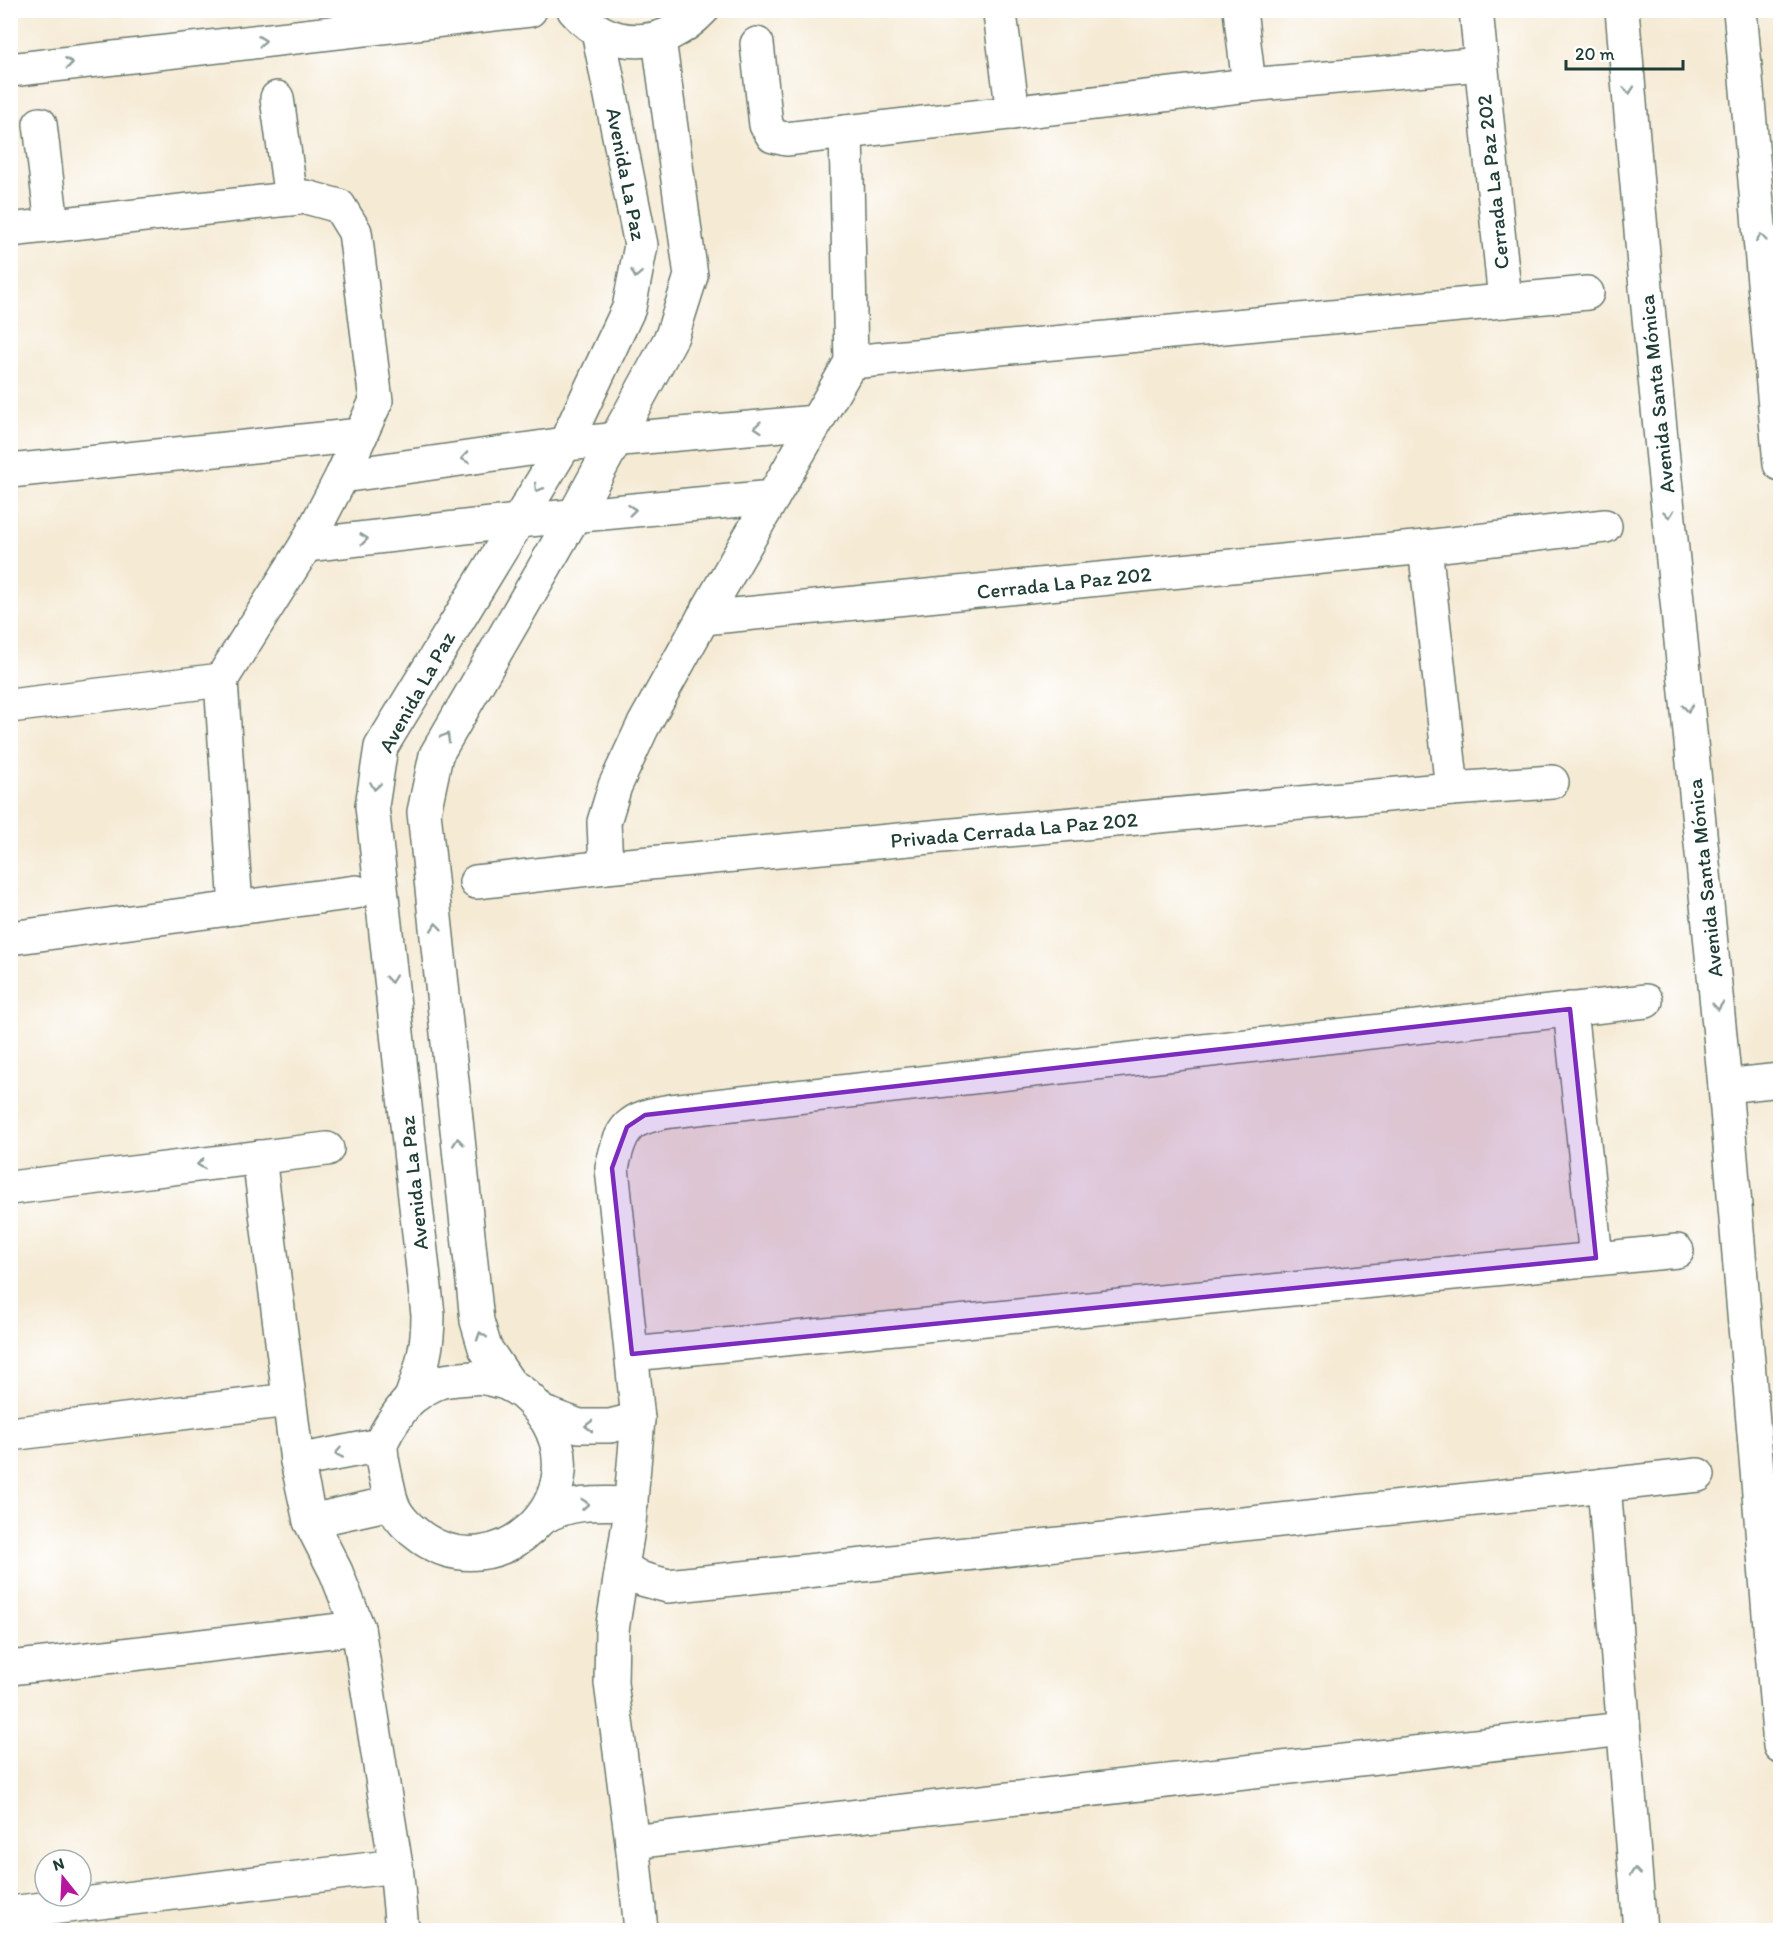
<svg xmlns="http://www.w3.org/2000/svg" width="1791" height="1941" viewBox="0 0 1791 1941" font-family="Itim,sans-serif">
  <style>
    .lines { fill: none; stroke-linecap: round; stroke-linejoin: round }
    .street-casing { stroke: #6a7a6c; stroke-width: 36 }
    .secondary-casing { stroke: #6a7a6c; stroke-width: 36 }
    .street { stroke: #fff; stroke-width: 33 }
    .secondary { stroke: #fff; stroke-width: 33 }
    .oneway { stroke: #8f9e9a }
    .marked { fill: #7b2cbf; fill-opacity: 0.2; stroke: #7b2cbf; stroke-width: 4.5; stroke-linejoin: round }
    .labels { text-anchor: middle; stroke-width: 4.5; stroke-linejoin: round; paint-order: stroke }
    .street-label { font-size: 21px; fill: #1f3d34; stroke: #fff }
  </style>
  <rect width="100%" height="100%" fill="#fff"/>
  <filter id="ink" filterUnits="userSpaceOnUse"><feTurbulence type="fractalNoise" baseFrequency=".0167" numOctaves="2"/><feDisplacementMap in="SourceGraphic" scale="12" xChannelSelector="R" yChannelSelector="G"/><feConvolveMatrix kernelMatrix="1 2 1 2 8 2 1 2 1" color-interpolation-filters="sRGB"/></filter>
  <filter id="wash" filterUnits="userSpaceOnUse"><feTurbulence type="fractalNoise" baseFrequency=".008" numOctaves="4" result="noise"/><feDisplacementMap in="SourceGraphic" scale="24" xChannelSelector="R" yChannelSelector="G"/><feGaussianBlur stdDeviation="1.35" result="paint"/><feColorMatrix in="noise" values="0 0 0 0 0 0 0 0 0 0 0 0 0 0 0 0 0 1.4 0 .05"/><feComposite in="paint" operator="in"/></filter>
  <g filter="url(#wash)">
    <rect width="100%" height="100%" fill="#f5ead4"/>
  </g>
  <g filter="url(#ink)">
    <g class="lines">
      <defs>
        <g id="street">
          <path d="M 1240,10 L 1249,85"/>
          <path d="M 1476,10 L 1505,301"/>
          <path d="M 1000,14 L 1013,113"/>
          <path d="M 757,44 L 766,125 L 773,136 L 786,139 L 1249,85 L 1481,64"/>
          <path d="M 277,98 L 291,199"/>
          <path d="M 40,124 L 52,225"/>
          <path d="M 10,230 L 306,197 L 339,206 L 355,232 L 376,401 L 342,476 L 306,545 L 221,680 L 236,908"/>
          <path d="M 851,362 L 1587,293"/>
          <path d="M 10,471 L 361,435"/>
          <path d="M 342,476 L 565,444 L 816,422"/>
          <path d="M 306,545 L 518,521 L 773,497"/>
          <path d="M 1425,547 L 1452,789"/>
          <path d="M 703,618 L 1425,547 L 1605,526"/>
          <path d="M 10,706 L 221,680"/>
          <path d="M 606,867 L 604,822 L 615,786 L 642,728 L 703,618 L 851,362 L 846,132"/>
          <path d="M 476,882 L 606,867 L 1452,789 L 1552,782"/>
          <path d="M 10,938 L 356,892"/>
          <path d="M 1570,1009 L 1596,1258"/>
          <path d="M 259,1157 L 297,1461 L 310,1521 L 336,1572 L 358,1628 L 396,1866 L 402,1930"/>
          <path d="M 10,1188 L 327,1149"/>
          <path d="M 632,1354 L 1677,1251"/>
          <path d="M 482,1377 C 491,1380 503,1381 512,1386 C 528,1395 538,1407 547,1421 C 594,1501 497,1590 422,1538 C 408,1528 393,1514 390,1496 C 387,1481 381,1461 381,1446 C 382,1435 404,1404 413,1397 C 420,1392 429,1386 437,1383 C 449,1378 468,1379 482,1377 Z"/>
          <path d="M 511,1386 L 485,1348 L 477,1321 L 424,812 L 436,755 L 574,516 L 672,336 L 691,276 L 659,39"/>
          <path d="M 411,1398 C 422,1368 428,1348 428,1315 L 372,806 L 381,747 L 565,444 L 629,308 L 641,245 L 598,31"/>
          <path d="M 541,1412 L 579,1426 L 610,1426 L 638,1419"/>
          <path d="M 10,1434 L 289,1400"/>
          <path d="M 297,1461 L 381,1445"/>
          <path d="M 1604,1485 L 1640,1930"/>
          <path d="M 542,1518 C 569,1501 600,1503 631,1504"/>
          <path d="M 310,1521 L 391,1503"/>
          <path d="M 622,1568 L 642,1579 L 668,1586 L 1698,1475"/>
          <path d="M 10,1668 L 358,1628"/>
          <path d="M 632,1842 L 1623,1729"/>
          <path d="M 10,1913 L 396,1866"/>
          <path d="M 641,1930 L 632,1842 L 611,1683 L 612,1630 L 629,1523 L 638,1419 L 612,1168 C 621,1126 628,1118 671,1111 L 1646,1001"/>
        </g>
        <g id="secondary">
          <path d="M 574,10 C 611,53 665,49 702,10"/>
          <path d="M 1622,10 L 1645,277 L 1725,1086 L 1780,1746"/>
          <path d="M 1740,10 L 1780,464"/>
          <path d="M 10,70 L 530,10"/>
          <path d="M 1725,1086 L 1780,1080"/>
        </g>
      </defs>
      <use href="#street" class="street-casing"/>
      <use href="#secondary" class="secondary-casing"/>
      <use href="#street" class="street"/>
      <use href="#secondary" class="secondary"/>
    </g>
    <defs><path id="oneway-chevron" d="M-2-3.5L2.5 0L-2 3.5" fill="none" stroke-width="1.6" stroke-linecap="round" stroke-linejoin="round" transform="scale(1.5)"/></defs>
    <g class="oneway">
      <use href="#oneway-chevron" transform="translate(262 41) rotate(-7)"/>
      <use href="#oneway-chevron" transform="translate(69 63) rotate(-7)"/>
      <use href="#oneway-chevron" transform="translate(1629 90) rotate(85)"/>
      <use href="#oneway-chevron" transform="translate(1761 238) rotate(-95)"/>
      <use href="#oneway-chevron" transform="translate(636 274) rotate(101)"/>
      <use href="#oneway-chevron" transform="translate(758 427) rotate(175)"/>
      <use href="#oneway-chevron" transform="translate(465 458) rotate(172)"/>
      <use href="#oneway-chevron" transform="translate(538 488) rotate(121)"/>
      <use href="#oneway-chevron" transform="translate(632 510) rotate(-6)"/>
      <use href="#oneway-chevron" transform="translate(1669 514) rotate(84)"/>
      <use href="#oneway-chevron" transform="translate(364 539) rotate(-7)"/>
      <use href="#oneway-chevron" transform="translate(1688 708) rotate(84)"/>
      <use href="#oneway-chevron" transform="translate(446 737) rotate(-60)"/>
      <use href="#oneway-chevron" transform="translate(375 786) rotate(99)"/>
      <use href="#oneway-chevron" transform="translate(436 927) rotate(-96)"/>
      <use href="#oneway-chevron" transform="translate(391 979) rotate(84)"/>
      <use href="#oneway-chevron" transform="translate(1718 1006) rotate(84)"/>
      <use href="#oneway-chevron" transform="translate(458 1142) rotate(-96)"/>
      <use href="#oneway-chevron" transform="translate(201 1164) rotate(173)"/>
      <use href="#oneway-chevron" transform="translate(481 1336) rotate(-108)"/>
      <use href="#oneway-chevron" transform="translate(589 1426) rotate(-180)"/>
      <use href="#oneway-chevron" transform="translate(339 1453) rotate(169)"/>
      <use href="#oneway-chevron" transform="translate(585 1504) rotate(-4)"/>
      <use href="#oneway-chevron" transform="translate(1635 1872) rotate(-95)"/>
    </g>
  </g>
  <path class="marked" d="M 1570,1009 L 1596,1258 L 632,1354 L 612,1168 L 627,1127 L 645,1115 Z"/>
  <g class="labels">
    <g class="street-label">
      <text transform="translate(626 174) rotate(79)" y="7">Avenida La Paz</text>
      <text transform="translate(1493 182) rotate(-96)" y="7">Cerrada La Paz 202</text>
      <text transform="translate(1657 394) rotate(-96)" y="7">Avenida Santa Mónica</text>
      <text transform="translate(1064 583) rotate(-6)" y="7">Cerrada La Paz 202</text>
      <text transform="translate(417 692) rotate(-61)" y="7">Avenida La Paz</text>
      <text transform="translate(1014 830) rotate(-5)" y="7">Privada Cerrada La Paz 202</text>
      <text transform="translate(1705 878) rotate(-96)" y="7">Avenida Santa Mónica</text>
      <text transform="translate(414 1183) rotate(-96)" y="7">Avenida La Paz</text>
    </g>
  </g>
  <rect width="1791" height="1941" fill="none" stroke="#fff" stroke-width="36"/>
  <g transform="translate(63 1878) rotate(342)"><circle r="28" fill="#ffffff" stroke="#a5b1ae" stroke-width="1.5"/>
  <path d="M0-4.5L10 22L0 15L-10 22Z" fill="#b5179e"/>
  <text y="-9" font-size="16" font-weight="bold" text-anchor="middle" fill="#1f3d34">N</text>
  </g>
  <path d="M1566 60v9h117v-9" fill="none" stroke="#1f3d34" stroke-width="3"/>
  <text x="1575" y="60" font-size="18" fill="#1f3d34" stroke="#ffffff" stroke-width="4.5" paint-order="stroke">20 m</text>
</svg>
